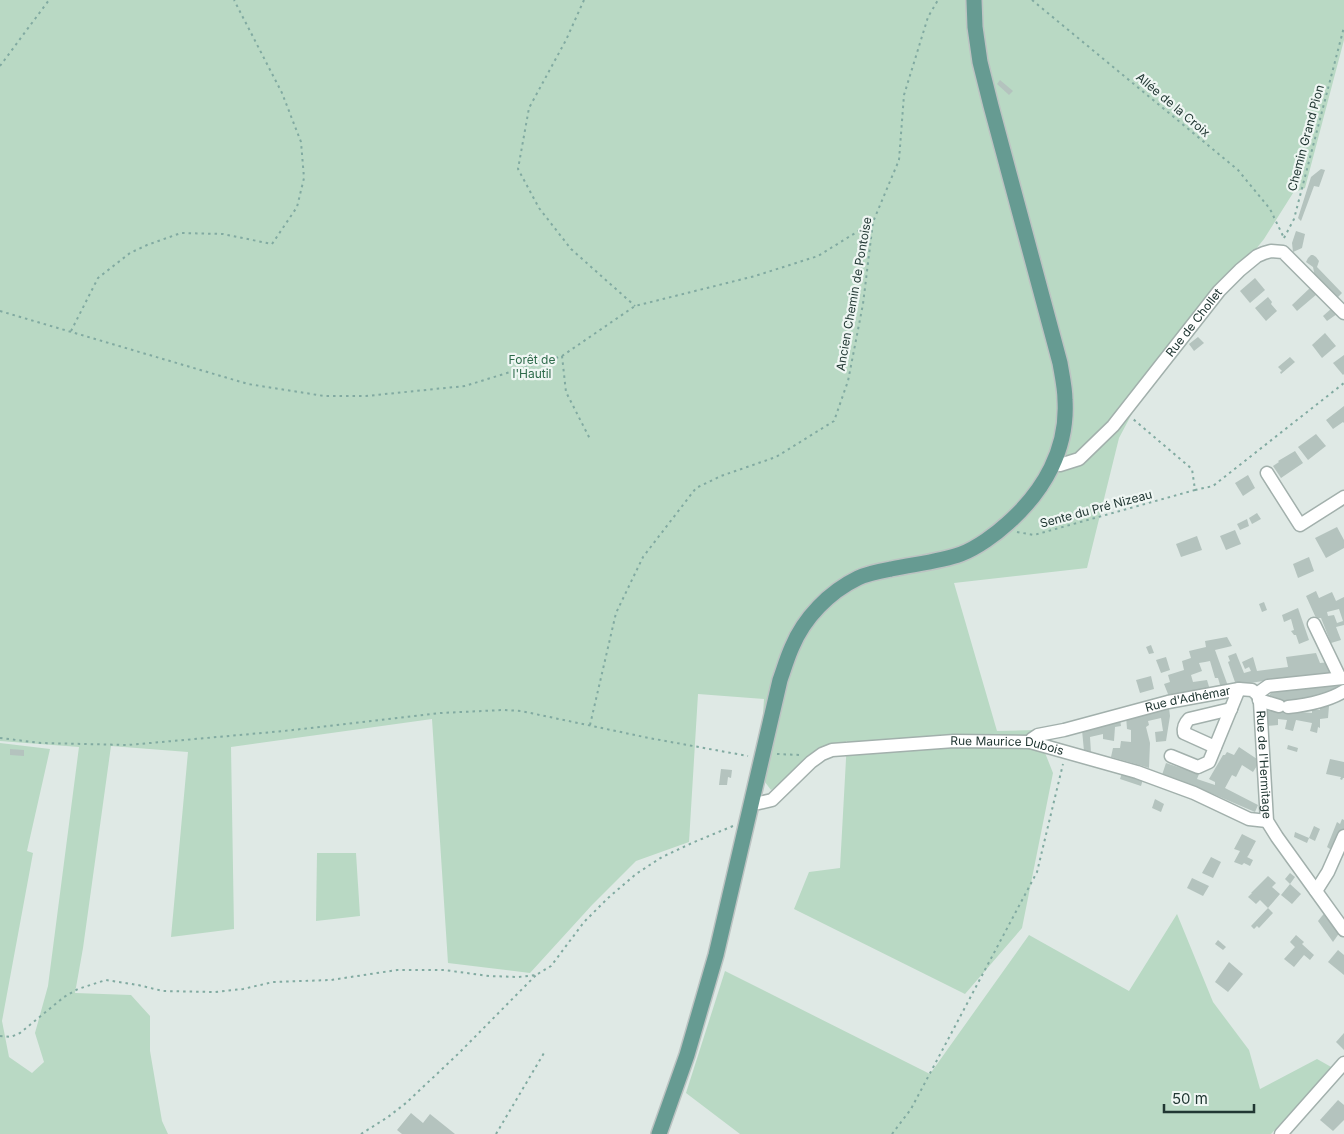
<svg xmlns="http://www.w3.org/2000/svg" width="1344" height="1134" viewBox="0 0 1344 1134" font-family="Inter,sans-serif">
  <style>
    .green { fill: #b9d9c4 }
    .building { fill: #b4c3be; fill-rule: evenodd }
    .lines { fill: none; stroke-linecap: round; stroke-linejoin: round }
    .minor-casing { stroke: #a2b0ac; stroke-width: 15 }
    .major-casing { stroke: #bcc3c2; stroke-width: 18 }
    .path { stroke: #81aaa1; stroke-width: 2; stroke-dasharray: 2.5 4; stroke-linecap: butt }
    .minor { stroke: #fff; stroke-width: 12 }
    .major { stroke: #669b92; stroke-width: 15 }
    .labels { text-anchor: middle; stroke-width: 4.5; stroke-linejoin: round; paint-order: stroke }
    .street-label { font-size: 12px; fill: #213733; stroke: #eff6f3 }
    .park-label { font-size: 12px; fill: #2e6b4b; stroke: #eff6f3 }
  </style>
  <rect width="100%" height="100%" fill="#dfe9e5"/>
  <g class="green">
    <path d="M 0,0 L 1344,0 L 1344,40 L 1305,188 L 1293,193 L 1264,239 L 1146,387 L 1119,438 L 1087,568 L 954,583 L 997,731 L 1036,730 L 1053,773 L 1022,928 L 965,994 L 794,909 L 809,872 L 840,868 L 847,741 L 771,790 L 759,774 L 764,699 L 698,694 L 689,842 L 636,861 L 592,905 L 530,973 L 448,963 L 432,719 L 231,747 L 234,929 L 171,937 L 188,752 L 111,746 L 83,948 L 75,993 L 131,995 L 150,1016 L 150,1051 L 162,1121 L 168,1134 L 0,1134 L 0,743 L 50,749 L 27,851 L 33,853 L 2,1021 L 9,1057 L 32,1073 L 44,1062 L 35,1033 L 48,986 L 79,747 L 0,741 Z"/>
    <path d="M 317,853 L 356,853 L 360,916 L 316,921 Z"/>
    <path d="M 1177,914 L 1213,1002 L 1249,1050 L 1260,1089 L 1317,1059 L 1333,1068 L 1271,1134 L 740,1134 L 686,1093 L 725,971 L 930,1074 L 1029,935 L 1129,991 Z"/>
  </g>
  <g class="building">
    <path d="M 1000,80 L 1013,91 L 1009,95 L 997,84 Z"/>
    <path d="M 1321,169 L 1325,170 L 1319,187 L 1314,186 L 1301,221 L 1298,218 L 1311,177 Z"/>
    <path d="M 1296,231 L 1305,234 L 1302,248 L 1293,252 L 1292,243 Z"/>
    <path d="M 1311,255 L 1313,255 L 1316,257 L 1319,261 L 1317,267 L 1342,293 L 1336,299 L 1315,277 L 1313,267 L 1306,262 L 1308,258 Z"/>
    <path d="M 1255,278 L 1265,290 L 1250,303 L 1240,291 Z"/>
    <path d="M 1311,287 L 1317,294 L 1297,311 L 1292,305 Z"/>
    <path d="M 1268,297 L 1272,302 L 1271,304 L 1277,311 L 1266,321 L 1255,308 Z"/>
    <path d="M 1332,308 L 1337,314 L 1327,321 L 1323,316 Z"/>
    <path d="M 1325,333 L 1336,346 L 1322,358 L 1312,345 Z"/>
    <path d="M 1198,337 L 1204,343 L 1194,351 L 1189,344 Z"/>
    <path d="M 1344,355 L 1344,374 L 1343,375 L 1333,363 Z"/>
    <path d="M 1290,357 L 1295,362 L 1281,374 L 1280,372 L 1282,371 L 1278,367 Z"/>
    <path d="M 1344,406 L 1344,423 L 1343,422 L 1333,429 L 1326,420 Z"/>
    <path d="M 1316,434 L 1326,446 L 1308,460 L 1298,447 Z"/>
    <path d="M 1295,451 L 1303,463 L 1281,478 L 1273,466 L 1279,462 L 1278,461 Z"/>
    <path d="M 1248,475 L 1255,488 L 1243,496 L 1235,483 Z"/>
    <path d="M 1257,513 L 1261,519 L 1252,524 L 1249,518 Z"/>
    <path d="M 1247,519 L 1249,526 L 1240,530 L 1237,524 Z"/>
    <path d="M 1337,527 L 1344,540 L 1344,548 L 1326,558 L 1315,538 Z"/>
    <path d="M 1235,530 L 1241,544 L 1226,550 L 1220,536 Z"/>
    <path d="M 1197,536 L 1202,550 L 1181,557 L 1176,544 Z"/>
    <path d="M 1309,557 L 1314,571 L 1298,578 L 1293,564 Z"/>
    <path d="M 1316,591 L 1319,598 L 1332,592 L 1336,601 L 1344,597 L 1344,625 L 1336,627 L 1341,640 L 1331,643 L 1321,618 L 1316,618 L 1306,596 ZM 1339,609 L 1343,621 L 1337,623 L 1334,615 L 1328,616 L 1327,612 Z"/>
    <path d="M 1264,602 L 1267,610 L 1262,612 L 1259,604 Z"/>
    <path d="M 1298,608 L 1309,640 L 1299,644 L 1296,635 L 1294,635 L 1291,631 L 1294,630 L 1291,619 L 1284,622 L 1282,615 Z"/>
    <path d="M 1227,637 L 1232,646 L 1215,650 L 1228,686 L 1221,688 L 1218,678 L 1215,678 L 1210,661 L 1205,662 L 1199,663 L 1202,671 L 1191,675 L 1193,682 L 1207,680 L 1210,690 L 1170,699 L 1164,684 L 1170,682 L 1168,675 L 1184,670 L 1182,661 L 1191,658 L 1189,651 L 1206,647 L 1205,641 Z"/>
    <path d="M 1151,645 L 1154,653 L 1149,654 L 1146,647 Z"/>
    <path d="M 1236,653 L 1244,673 L 1251,671 L 1249,667 L 1245,669 L 1242,662 L 1253,657 L 1257,671 L 1288,667 L 1286,657 L 1316,653 L 1320,663 L 1331,662 L 1336,673 L 1299,676 L 1236,685 L 1228,662 L 1230,661 L 1228,656 Z"/>
    <path d="M 1166,657 L 1170,670 L 1161,673 L 1156,660 Z"/>
    <path d="M 1151,676 L 1154,689 L 1140,693 L 1136,680 Z"/>
    <path d="M 1343,685 L 1343,687 L 1299,712 L 1312,713 L 1312,710 L 1320,710 L 1320,706 L 1329,706 L 1328,718 L 1320,719 L 1320,728 L 1318,727 L 1317,733 L 1310,731 L 1312,723 L 1296,720 L 1293,731 L 1285,729 L 1287,720 L 1278,719 L 1278,725 L 1267,726 L 1265,711 L 1270,710 L 1268,698 L 1273,689 Z"/>
    <path d="M 1169,708 L 1170,716 L 1166,741 L 1156,742 L 1155,732 L 1163,731 L 1161,718 L 1148,721 L 1149,725 L 1146,727 L 1150,743 L 1149,768 L 1136,764 L 1111,757 L 1113,748 L 1120,748 L 1121,741 L 1131,742 L 1131,730 L 1127,729 L 1126,716 L 1161,709 L 1161,711 Z"/>
    <path d="M 1120,719 L 1121,726 L 1115,727 L 1114,741 L 1103,739 L 1103,734 L 1090,737 L 1091,753 L 1084,751 L 1082,730 Z"/>
    <path d="M 1288,745 L 1298,748 L 1297,752 L 1287,749 Z"/>
    <path d="M 1239,747 L 1260,761 L 1253,772 L 1242,765 L 1236,777 L 1232,775 L 1225,788 L 1258,805 L 1255,812 L 1213,794 L 1162,775 L 1166,763 L 1199,774 L 1197,779 L 1215,785 L 1215,782 L 1209,779 L 1223,755 L 1225,755 L 1227,752 L 1234,755 Z"/>
    <path d="M 10,749 L 24,750 L 24,756 L 10,755 Z"/>
    <path d="M 1330,759 L 1344,762 L 1344,778 L 1343,778 L 1342,780 L 1340,779 L 1341,777 L 1326,774 Z"/>
    <path d="M 721,769 L 732,770 L 731,778 L 728,777 L 727,785 L 719,785 Z"/>
    <path d="M 1122,773 L 1143,779 L 1141,786 L 1120,779 Z"/>
    <path d="M 1155,799 L 1164,804 L 1161,812 L 1152,808 Z"/>
    <path d="M 1342,819 L 1344,820 L 1344,830 L 1333,851 L 1327,847 L 1337,822 L 1340,824 Z"/>
    <path d="M 1314,826 L 1320,829 L 1315,841 L 1309,838 Z"/>
    <path d="M 1295,832 L 1309,838 L 1307,843 L 1294,837 Z"/>
    <path d="M 1242,834 L 1256,841 L 1248,856 L 1247,857 L 1253,860 L 1250,866 L 1244,863 L 1242,865 L 1234,862 L 1240,851 L 1234,849 Z"/>
    <path d="M 1211,857 L 1221,862 L 1213,878 L 1202,873 Z"/>
    <path d="M 1290,873 L 1295,877 L 1290,884 L 1285,879 Z"/>
    <path d="M 1268,876 L 1276,883 L 1272,887 L 1280,894 L 1268,908 L 1260,900 L 1256,904 L 1248,897 L 1252,893 L 1251,893 Z"/>
    <path d="M 1192,878 L 1209,886 L 1203,896 L 1187,888 Z"/>
    <path d="M 1290,884 L 1301,894 L 1292,904 L 1281,895 Z"/>
    <path d="M 1268,908 L 1273,913 L 1259,928 L 1257,926 L 1254,929 L 1251,926 Z"/>
    <path d="M 1326,911 L 1340,932 L 1333,942 L 1318,921 Z"/>
    <path d="M 1296,935 L 1304,942 L 1302,944 L 1314,955 L 1310,960 L 1304,955 L 1294,967 L 1284,959 L 1295,947 L 1290,942 Z"/>
    <path d="M 1218,940 L 1226,947 L 1223,950 L 1215,944 Z"/>
    <path d="M 1338,950 L 1344,955 L 1344,975 L 1328,962 Z"/>
    <path d="M 1229,962 L 1243,974 L 1228,992 L 1215,982 Z"/>
    <path d="M 1344,1033 L 1344,1050 L 1336,1042 Z"/>
    <path d="M 1338,1100 L 1344,1105 L 1344,1120 L 1333,1131 L 1320,1120 Z"/>
    <path d="M 411,1113 L 423,1123 L 430,1114 L 455,1134 L 402,1134 L 397,1130 Z"/>
  </g>
  <g class="lines">
    <defs>
      <g id="minor">
        <path id="s1" d="M 1055,463 L 1060,465 L 1079,459 L 1113,426 L 1219,291 L 1240,270 L 1257,256 L 1264,253 L 1271,251 L 1283,252 L 1344,313"/>
        <path d="M 1267,473 L 1300,525 L 1344,497"/>
        <path d="M 1314,624 L 1340,678"/>
        <path id="s2" d="M 1258,695 L 1260,702 L 1267,821 L 1277,837 L 1344,930"/>
        <path d="M 1259,700 L 1279,706"/>
        <path d="M 1288,707 C 1306,705 1328,701 1344,691"/>
        <path id="s3" d="M 1030,742 L 1032,739 L 1038,735 L 1064,730 L 1168,702 L 1239,689 L 1252,690 L 1258,695 L 1261,691 L 1268,686 L 1344,678"/>
        <path d="M 1215,747 L 1184,733 C 1183,727 1185,723 1189,719 L 1231,709"/>
        <path d="M 1171,756 L 1198,767 L 1209,762 L 1239,689"/>
        <path id="s4" d="M 752,802 L 759,803 L 772,800 L 811,762 L 822,754 L 832,750 L 954,741 L 1030,742 L 1137,772 L 1194,793 L 1249,819 L 1267,821"/>
        <path d="M 1316,891 L 1328,872 L 1344,836"/>
        <path d="M 1281,1134 L 1344,1063"/>
      </g>
      <path id="major" d="M 659,1134 L 687,1055 L 716,955 L 780,680 C 784,669 787,658 792,647 C 804,618 829,592 858,578 C 868,573 880,571 891,569 C 914,564 939,562 961,554 C 977,548 996,534 1008,523 C 1044,491 1068,449 1065,400 C 1065,388 1062,375 1060,363 L 991,106 L 980,62 L 975,27 L 974,0"/>
    </defs>
    <use href="#minor" class="minor-casing"/>
    <use href="#major" class="major-casing"/>
    <g class="path">
      <path d="M 584,0 L 566,40 L 529,108 L 518,169 L 539,208 L 571,249 L 635,306"/>
      <path d="M 1032,0 L 1238,170 L 1270,209 L 1284,238"/>
      <path d="M 0,66 L 49,0"/>
      <path d="M 1284,238 L 1294,219 L 1344,27"/>
      <path d="M 0,311 L 248,384 L 324,396 L 366,396 L 465,386 L 562,356 L 635,306 L 755,276 L 818,256 L 873,222"/>
      <path d="M 71,331 L 98,278 L 130,253 L 147,245 L 181,233 L 223,234 L 272,244 L 297,207 L 304,178 L 301,142 L 282,93 L 234,0"/>
      <path d="M 562,356 L 566,392 L 590,439"/>
      <path d="M 1195,490 L 1213,486 L 1344,383"/>
      <path d="M 1017,532 L 1034,535 L 1195,490 L 1192,469 L 1133,419"/>
      <path d="M 590,725 L 616,613 L 643,557 L 696,488 L 721,476 L 776,457 L 834,421 L 848,381 L 863,304 L 873,222 L 899,160 L 904,95 L 928,17 L 938,0"/>
      <path d="M 0,738 L 41,743 L 128,745 L 284,731 L 441,713 L 503,710 L 521,711 L 649,738 L 748,756"/>
      <path d="M 777,754 L 800,755"/>
      <path d="M 0,1036 L 11,1037 L 20,1033 L 64,997 L 78,989 L 106,980 L 138,985 L 163,991 L 215,992 L 243,989 L 273,982 L 331,980 L 397,970 L 444,970 L 489,976 L 518,977 L 536,975 L 551,966 L 584,922 L 608,898 L 636,874 L 662,857 L 692,843 L 733,826"/>
      <path d="M 361,1134 L 388,1117 L 406,1103 L 458,1054 L 536,975"/>
      <path d="M 496,1134 L 544,1053"/>
      <path d="M 892,1134 L 911,1109 L 1037,872 L 1063,764"/>
    </g>
    <use href="#minor" class="minor"/>
    <use href="#major" class="major"/>
  </g>
  <g class="labels">
    <g class="street-label">
      <text transform="translate(1173 105) rotate(40)" y="4">Allée de la Croix</text>
      <text transform="translate(1306 138) rotate(-75)" y="4">Chemin Grand Pion</text>
      <text transform="translate(854 294) rotate(-80)" y="4">Ancien Chemin de Pontoise</text>
      <text dy="4" stroke="none"><textPath href="#s1" startOffset="204">Rue de Chollet</textPath></text>
      <text transform="translate(1096 509) rotate(-15)" y="4">Sente du Pré Nizeau</text>
      <text dy="4" stroke="none"><textPath href="#s3" startOffset="165">Rue d'Adhémar</textPath></text>
      <text dy="4" stroke="none"><textPath href="#s4" startOffset="275">Rue Maurice Dubois</textPath></text>
      <text dy="4" stroke="none"><textPath href="#s2" startOffset="70">Rue de l'Hermitage</textPath></text>
    </g>
    <g class="park-label">
      <text x="532" y="364">Forêt de<tspan x="532" dy="14">l'Hautil</tspan></text>
    </g>
  </g>
  <path d="M1164 1104v8h90v-8" fill="none" stroke="#213733" stroke-width="2.5"/>
  <text x="1172" y="1104" font-size="15" fill="#213733" stroke="#eff6f3" stroke-width="4" paint-order="stroke">50 m</text>
</svg>
